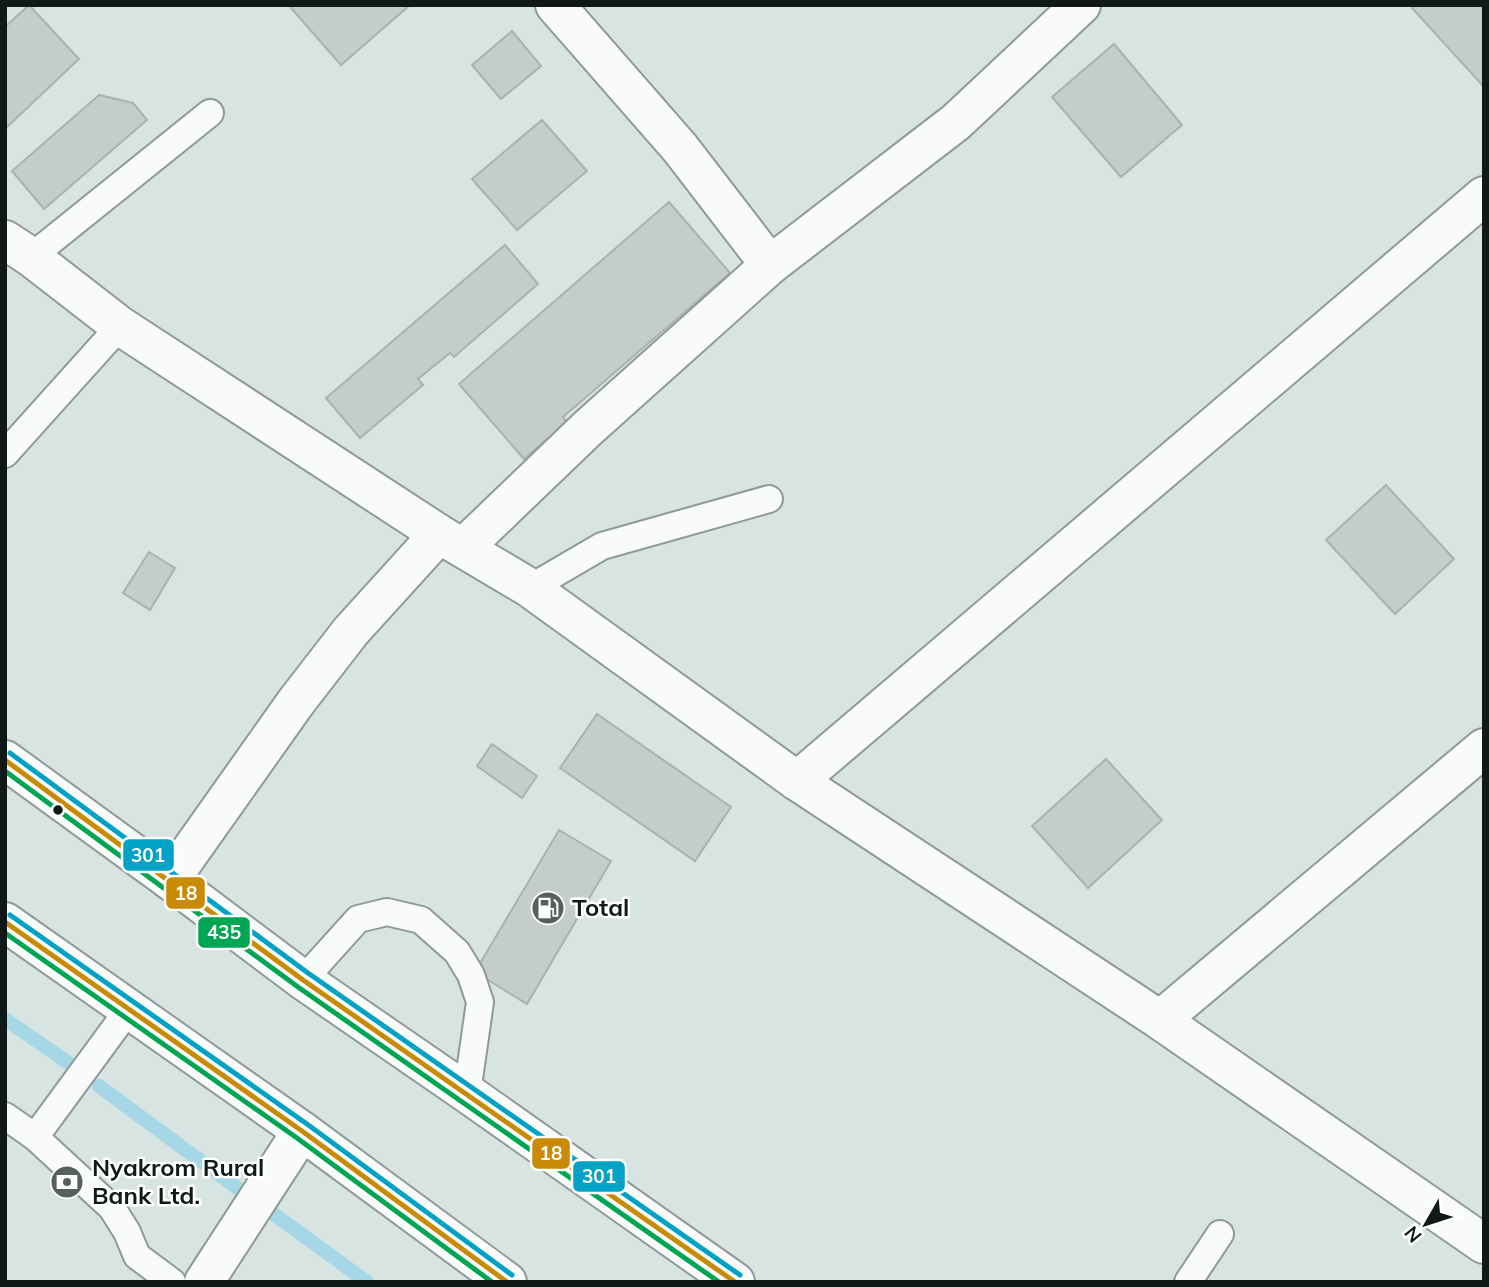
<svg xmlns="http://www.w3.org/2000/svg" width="1489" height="1287" viewBox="0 0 1489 1287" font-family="Mulish,sans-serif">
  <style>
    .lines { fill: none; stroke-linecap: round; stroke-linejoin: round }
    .stream { stroke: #a6d7e6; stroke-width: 14 }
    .building { fill: #c4cdcc; stroke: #a8b2b1; stroke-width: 2 }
    .lane-casing { stroke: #8f9997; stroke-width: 30 }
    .street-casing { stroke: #8f9997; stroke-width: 42 }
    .highway-casing { stroke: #8f9997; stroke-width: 42 }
    .lane { stroke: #f9fbfa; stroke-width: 26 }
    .street { stroke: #f9fbfa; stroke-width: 38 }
    .highway { stroke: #f9fbfa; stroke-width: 38 }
    .bus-1-casing { stroke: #fff; stroke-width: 10 }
    .bus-2-casing { stroke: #fff; stroke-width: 10 }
    .bus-3-casing { stroke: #fff; stroke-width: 10 }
    .bus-1 { stroke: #c98a05; stroke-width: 5 }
    .bus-2 { stroke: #00a651; stroke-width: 5 }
    .bus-3 { stroke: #01a2c5; stroke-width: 5 }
    .bus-dot { fill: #101917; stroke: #fff; stroke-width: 2.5 }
    .labels { text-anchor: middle; stroke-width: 5; stroke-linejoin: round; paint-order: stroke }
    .poi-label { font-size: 24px; font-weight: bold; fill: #101917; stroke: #fff; text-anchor: start }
    .line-badge { stroke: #fff; stroke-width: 2.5 }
    .badge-label { font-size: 19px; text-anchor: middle; font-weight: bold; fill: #fff }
  </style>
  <rect width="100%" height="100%" fill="#d8e4e1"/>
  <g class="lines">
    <g class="stream">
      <path d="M 5,1019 L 70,1064"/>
      <path d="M 99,1086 L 244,1193"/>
      <path d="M 271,1212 L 367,1282"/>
    </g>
  </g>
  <g class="building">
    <path d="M 29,5 L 79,59 L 5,129 L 5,27 Z"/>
    <path d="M 294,5 L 410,5 L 341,65 L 291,8 Z"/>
    <path d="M 1415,5 L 1484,5 L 1484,87 L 1412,8 Z"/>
    <path d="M 512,31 L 541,66 L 501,99 L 472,65 Z"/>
    <path d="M 1114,44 L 1182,125 L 1121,177 L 1052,97 Z"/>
    <path d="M 99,95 L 133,103 L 147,120 L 44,209 L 12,171 Z"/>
    <path d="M 542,120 L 587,171 L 517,230 L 472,179 Z"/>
    <path d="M 669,202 L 730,273 L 563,417 L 567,422 L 524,459 L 459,384 Z"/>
    <path d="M 505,245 L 538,284 L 454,357 L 450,353 L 418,379 L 423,385 L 360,438 L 326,398 Z"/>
    <path d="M 1386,485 L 1454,559 L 1395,614 L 1326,540 Z"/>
    <path d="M 149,552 L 175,568 L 150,610 L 123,593 Z"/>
    <path d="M 597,714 L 731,807 L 695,861 L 560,768 Z"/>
    <path d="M 492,744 L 537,776 L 522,798 L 477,766 Z"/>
    <path d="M 1106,759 L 1162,820 L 1088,888 L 1032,826 Z"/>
    <path d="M 559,830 L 611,861 L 527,1004 L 475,972 Z"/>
  </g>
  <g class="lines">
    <defs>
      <g id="lane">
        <path d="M 31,257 L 210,113"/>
        <path d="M 5,454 L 120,326"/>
        <path d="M 530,588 L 602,546 L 769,499"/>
        <path d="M 303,980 L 358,919 L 387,912 L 421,920 L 457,952 L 471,975 L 480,1002 L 467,1093"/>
        <path d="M 5,1116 L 35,1137 L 129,1009"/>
        <path d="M 35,1137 L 112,1208 L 127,1232 L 137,1256 L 172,1282"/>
        <path d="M 1188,1282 L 1220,1234"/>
      </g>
      <g id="street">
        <path d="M 555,5 L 680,148 L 770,265"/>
        <path d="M 5,240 L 31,257 L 120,326 L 439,534 L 530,588 L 797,781 L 1160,1020 L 1484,1244"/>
        <path d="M 463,548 L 588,428 L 770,265 L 956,122 L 1081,5"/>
        <path d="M 797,781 L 1484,196"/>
        <path d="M 170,880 L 296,702 L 351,631 L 439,534"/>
        <path d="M 1160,1020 L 1484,748"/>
        <path d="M 204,1282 L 302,1131"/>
      </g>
      <g id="highway">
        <path d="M 5,760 L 170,880 L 303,980 L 467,1093 L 735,1282"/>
        <path d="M 5,922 L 302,1131 L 507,1282"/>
      </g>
    </defs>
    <use href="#lane" class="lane-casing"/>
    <use href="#street" class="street-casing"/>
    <use href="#highway" class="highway-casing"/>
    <use href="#lane" class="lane"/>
    <use href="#street" class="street"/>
    <use href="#highway" class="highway"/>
    <defs>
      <g id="bus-1">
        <path d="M 5,760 L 303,980 L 735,1282"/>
        <path d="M 5,922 L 302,1131 L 507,1282"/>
      </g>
      <g id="bus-2">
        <path d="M 5,771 L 298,987 L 719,1282"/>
        <path d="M 5,933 L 297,1138 L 492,1282"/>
      </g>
      <g id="bus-3">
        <path d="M 10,753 L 308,973 L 740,1275"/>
        <path d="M 10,915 L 307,1124 L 512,1275"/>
      </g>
    </defs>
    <use href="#bus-1" class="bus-1-casing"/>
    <use href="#bus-2" class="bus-2-casing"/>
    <use href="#bus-3" class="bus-3-casing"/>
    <use href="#bus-1" class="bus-1"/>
    <use href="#bus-2" class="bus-2"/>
    <use href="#bus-3" class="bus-3"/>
  </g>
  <defs>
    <symbol id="fuel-disc" viewBox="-11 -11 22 22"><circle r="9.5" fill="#56605e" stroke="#fff"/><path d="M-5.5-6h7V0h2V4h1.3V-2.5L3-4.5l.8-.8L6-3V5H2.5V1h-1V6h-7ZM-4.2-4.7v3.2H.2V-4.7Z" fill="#fff"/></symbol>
    <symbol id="bank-disc" viewBox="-11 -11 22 22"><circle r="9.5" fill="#56605e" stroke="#fff"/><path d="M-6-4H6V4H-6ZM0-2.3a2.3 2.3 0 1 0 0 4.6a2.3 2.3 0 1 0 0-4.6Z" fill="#fff"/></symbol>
  </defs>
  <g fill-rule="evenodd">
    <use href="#fuel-disc" x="529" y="889" width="38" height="38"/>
    <use href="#bank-disc" x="48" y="1163" width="38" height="38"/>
  </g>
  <circle class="bus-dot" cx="58" cy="810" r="6"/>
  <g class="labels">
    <g class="poi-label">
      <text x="572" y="916">Total</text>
      <text x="92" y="1176">Nyakrom Rural<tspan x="92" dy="28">Bank Ltd.</tspan></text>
    </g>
  </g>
  <g class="line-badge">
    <rect x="122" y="838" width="53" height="34" rx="7" fill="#01a2c5"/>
    <rect x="165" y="876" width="41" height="34" rx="7" fill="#c98a05"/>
    <rect x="197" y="916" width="54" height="33" rx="7" fill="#00a651"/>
    <rect x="531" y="1137" width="40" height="33" rx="7" fill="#c98a05"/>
    <rect x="572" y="1160" width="54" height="33" rx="7" fill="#01a2c5"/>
  </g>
  <g class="badge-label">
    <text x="148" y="862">301</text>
    <text x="186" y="900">18</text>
    <text x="224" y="939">435</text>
    <text x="551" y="1160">18</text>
    <text x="599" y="1183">301</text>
  </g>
  <rect width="1489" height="1287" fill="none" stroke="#101917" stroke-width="14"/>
  <g transform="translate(1426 1224) rotate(231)" stroke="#ffffff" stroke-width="5" paint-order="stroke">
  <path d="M0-5L12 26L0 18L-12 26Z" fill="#101917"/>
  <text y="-10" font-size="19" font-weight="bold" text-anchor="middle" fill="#101917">N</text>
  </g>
</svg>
